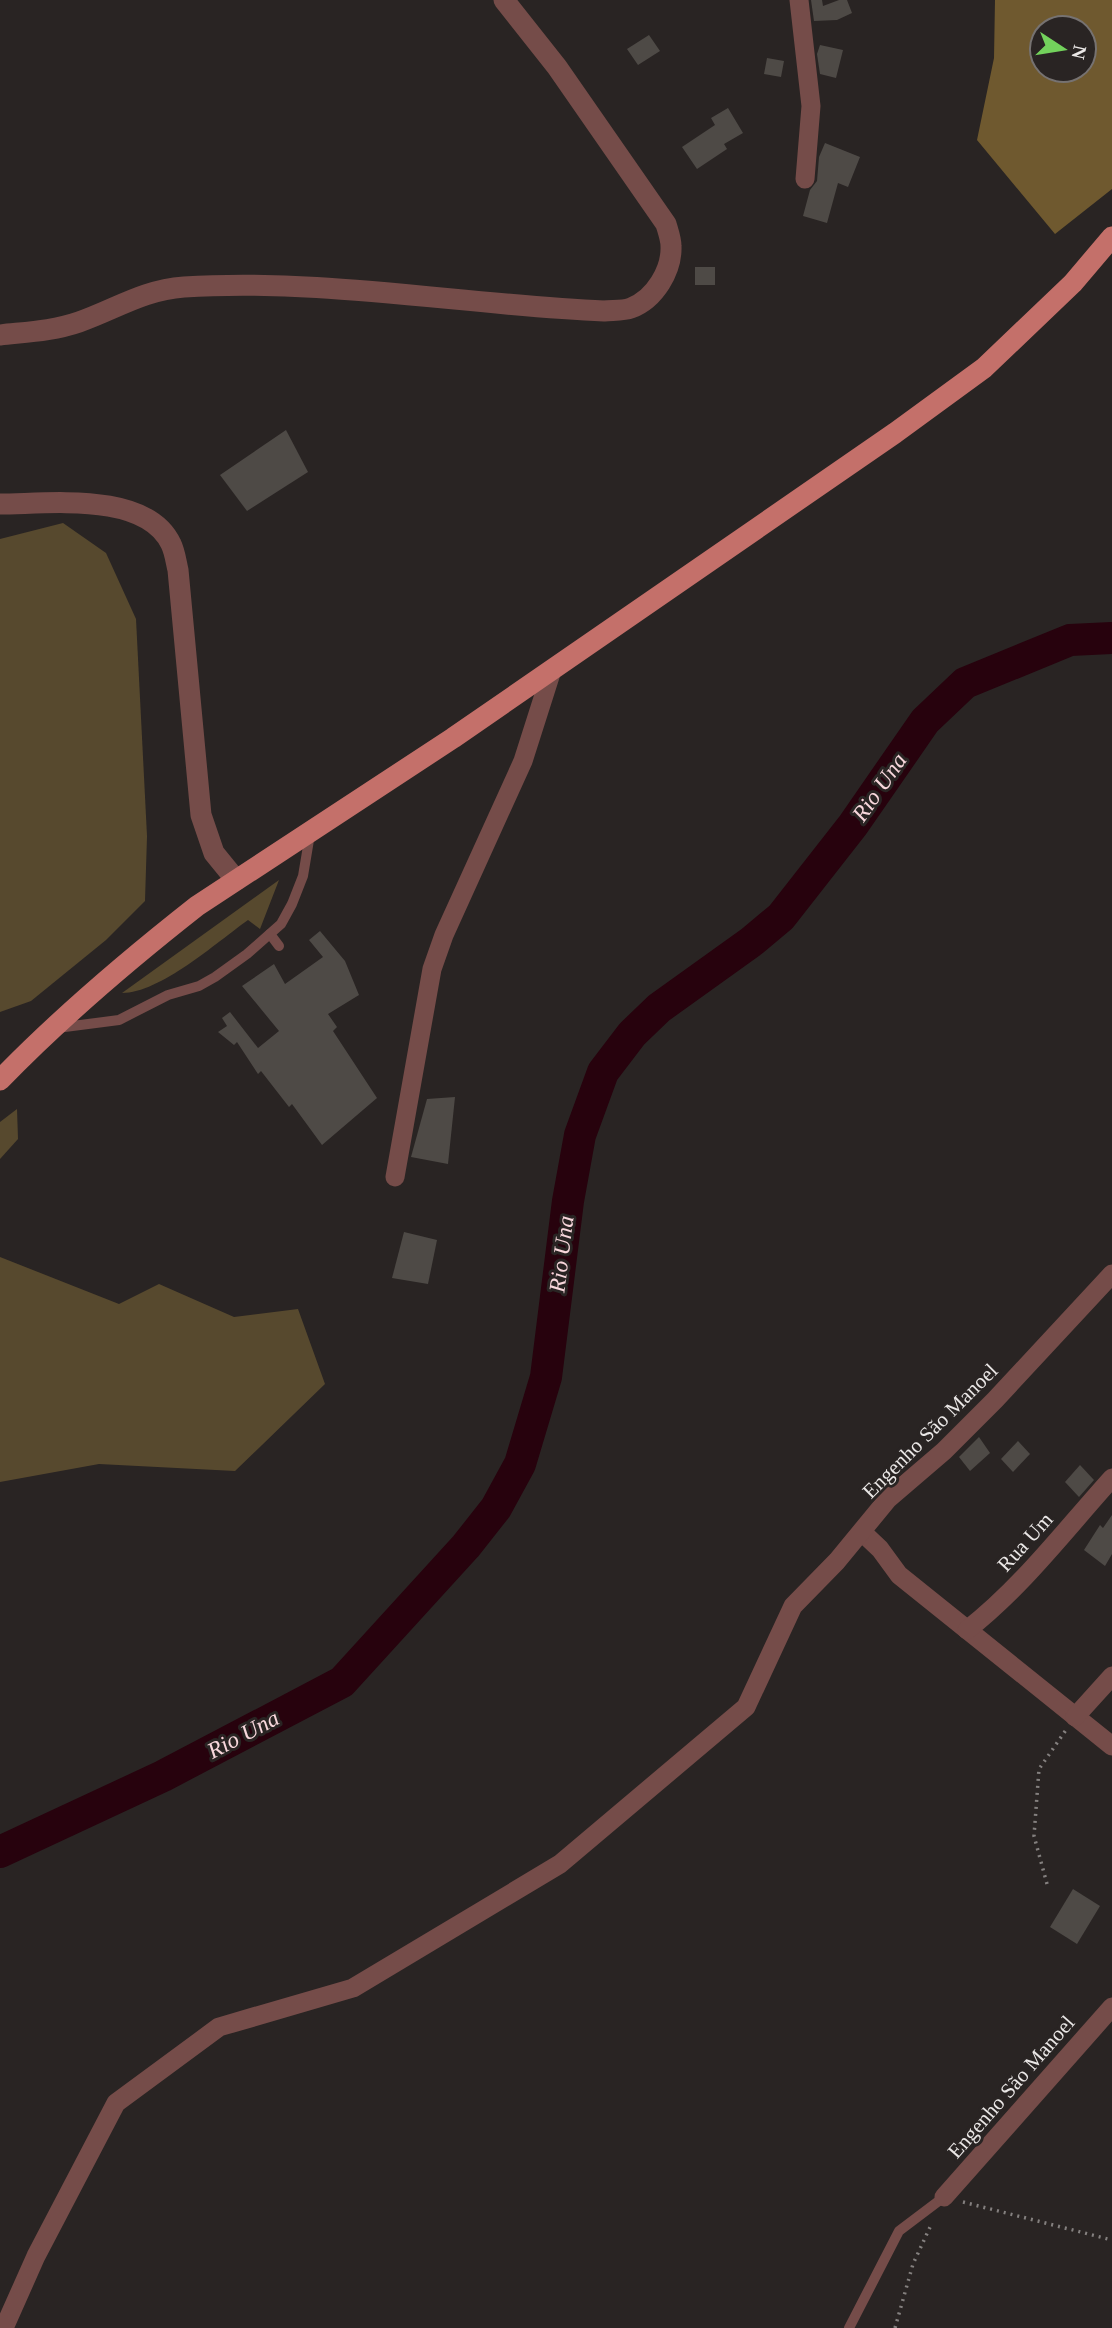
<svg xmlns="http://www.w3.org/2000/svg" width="1112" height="2328" viewBox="0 0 1112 2328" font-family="'Times New Roman',serif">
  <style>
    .green { fill: #57492e }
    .forest { fill: #6f592f; fill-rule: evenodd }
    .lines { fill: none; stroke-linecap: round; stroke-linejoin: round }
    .river { stroke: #27020d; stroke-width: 32 }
    .building { fill: #4e4a46 }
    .path { stroke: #84807f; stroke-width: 3.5; stroke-dasharray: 2 5; stroke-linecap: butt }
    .service { stroke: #754c49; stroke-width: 10 }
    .minor { stroke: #754c49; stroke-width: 19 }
    .tertiary { stroke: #754c49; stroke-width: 21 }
    .primary { stroke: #c4706a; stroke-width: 21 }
    .labels { text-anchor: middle; stroke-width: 6; stroke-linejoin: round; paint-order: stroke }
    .street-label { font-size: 21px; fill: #eae7e6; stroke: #292423 }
    .water-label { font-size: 23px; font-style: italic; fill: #f8d7dc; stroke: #292423 }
  </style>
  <rect width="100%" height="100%" fill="#292423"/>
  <g class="green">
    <path d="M 63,523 L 106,553 L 136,619 L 147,836 L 145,901 L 106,940 L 31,1001 L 0,1012 L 0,539 Z"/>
    <path d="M 279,880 L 260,929 L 248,920 C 216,943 160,993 122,993 Z"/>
    <path d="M 17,1109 L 18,1139 L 0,1159 L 0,1122 Z"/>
    <path d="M 0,1257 L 119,1304 L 159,1284 L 234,1317 L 298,1309 L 325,1384 L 235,1471 L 99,1464 L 0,1482 Z"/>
  </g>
  <path class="forest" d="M 995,0 L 1112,0 L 1112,189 L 1055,234 L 977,140 L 994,58 ZM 1042,28 L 1084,28 L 1084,70 L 1042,70 Z"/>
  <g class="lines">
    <path class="river" d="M 0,1852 L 163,1776 L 342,1682 L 466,1546 L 496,1508 L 520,1464 L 546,1377 L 568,1201 L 580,1135 L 603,1072 L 632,1034 L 659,1008 L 751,942 L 781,917 L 853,825 L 925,721 L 965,683 L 1070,640 L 1112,638"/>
  </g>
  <g class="building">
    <path d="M 811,0 L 822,0 L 823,6 L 839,0 L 847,0 L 852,13 L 837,20 L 814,21 Z"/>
    <path d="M 649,35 L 660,51 L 638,65 L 627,49 Z"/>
    <path d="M 820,45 L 843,50 L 836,78 L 820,74 L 817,54 Z"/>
    <path d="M 767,58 L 784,61 L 781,77 L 764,74 Z"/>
    <path d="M 728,108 L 743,133 L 724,144 L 727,149 L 697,169 L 682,147 L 715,125 L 711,118 Z"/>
    <path d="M 825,143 L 860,157 L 848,187 L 838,183 L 827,223 L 803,216 L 810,190 L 817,181 L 819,157 Z"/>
    <rect x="695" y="267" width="20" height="18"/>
    <path d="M 286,430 L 308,472 L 247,511 L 220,475 Z"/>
    <path d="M 320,931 L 345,961 L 359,995 L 328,1014 L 337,1027 L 333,1031 L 377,1098 L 322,1145 L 292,1104 L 289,1107 L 261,1071 L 258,1074 L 237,1042 L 234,1045 L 218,1032 L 227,1026 L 222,1018 L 230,1012 L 258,1048 L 279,1031 L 242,986 L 274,964 L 285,984 L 323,957 L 309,940 Z"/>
    <path d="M 455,1097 L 448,1164 L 411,1157 L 427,1099 Z"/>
    <path d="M 404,1232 L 437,1240 L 428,1284 L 392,1278 Z"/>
    <path d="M 979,1437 L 990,1453 L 970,1471 L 959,1457 Z"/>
    <path d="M 1018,1441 L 1030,1454 L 1013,1472 L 1001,1459 Z"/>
    <path d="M 1080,1465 L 1094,1480 L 1079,1497 L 1065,1482 Z"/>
    <path d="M 1112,1515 L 1112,1554 L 1105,1566 L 1084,1550 L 1100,1525 L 1103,1528 Z"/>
    <path d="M 1073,1889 L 1100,1906 L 1077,1944 L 1050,1927 Z"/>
  </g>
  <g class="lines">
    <g class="path">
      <path d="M 1047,1884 L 1034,1836 L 1039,1769 L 1066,1730"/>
      <path d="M 963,2202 L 1112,2240"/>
      <path d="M 895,2328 L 913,2264 L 931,2225"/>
    </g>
    <g class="service">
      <path d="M 270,934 L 279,946"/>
      <path d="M 57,1028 L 119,1020 L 168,995 L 199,986 L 215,977 L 247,954 L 281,924 L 292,904 L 303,876 L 310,834"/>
      <path d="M 849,2328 L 899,2231 L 944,2197"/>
    </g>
    <g class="minor">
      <path d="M 799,0 L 811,106 L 805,179"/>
      <path d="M 395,1177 L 432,969 L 444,935 L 523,761 L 552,670"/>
      <path d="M 862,1532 L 880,1549 L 899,1575 L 1112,1746"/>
      <path d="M 967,1630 C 1023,1586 1065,1530 1112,1478"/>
      <path d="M 1075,1717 L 1112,1676"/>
      <path d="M 944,2197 L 1112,2007"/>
      <path d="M 4,2328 L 36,2256 L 116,2103 L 219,2027 L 353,1988 L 560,1864 L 746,1707 L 793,1606 L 837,1561 L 888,1499 L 944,1451 L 995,1400 L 1112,1274"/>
    </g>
    <g class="tertiary">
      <path d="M 0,335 C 26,332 53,331 79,322 C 116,309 143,290 184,287 C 324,278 464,305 604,311 C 612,310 623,311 631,308 C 655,299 672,270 671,246 C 671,239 668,231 666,224 L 557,67 L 504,0"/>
      <path d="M 0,504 C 48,504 146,491 171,544 C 175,552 176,562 178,570 L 201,815 L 214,853 L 236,880"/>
    </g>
    <path class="primary" d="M 0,1080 C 62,1016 127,961 197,906 L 453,738 L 895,433 L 984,368 L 1073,283 L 1112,237"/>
  </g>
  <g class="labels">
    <g class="street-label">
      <text transform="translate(930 1431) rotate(-45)" y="7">Engenho São Manoel</text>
      <text transform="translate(1025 1542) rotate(-48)" y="7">Rua Um</text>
      <text transform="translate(1011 2087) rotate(-49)" y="7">Engenho São Manoel</text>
    </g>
    <g class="water-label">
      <text transform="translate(879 787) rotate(-55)" y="8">Rio Una</text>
      <text transform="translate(561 1254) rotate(-83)" y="8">Rio Una</text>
      <text transform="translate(243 1734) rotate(-28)" y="8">Rio Una</text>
    </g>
  </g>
  <g transform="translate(1063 49) rotate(102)"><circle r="33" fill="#292423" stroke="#767271" stroke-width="2"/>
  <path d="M0-5L12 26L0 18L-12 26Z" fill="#73d25c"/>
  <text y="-10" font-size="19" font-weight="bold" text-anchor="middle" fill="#eae7e6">N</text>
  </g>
</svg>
